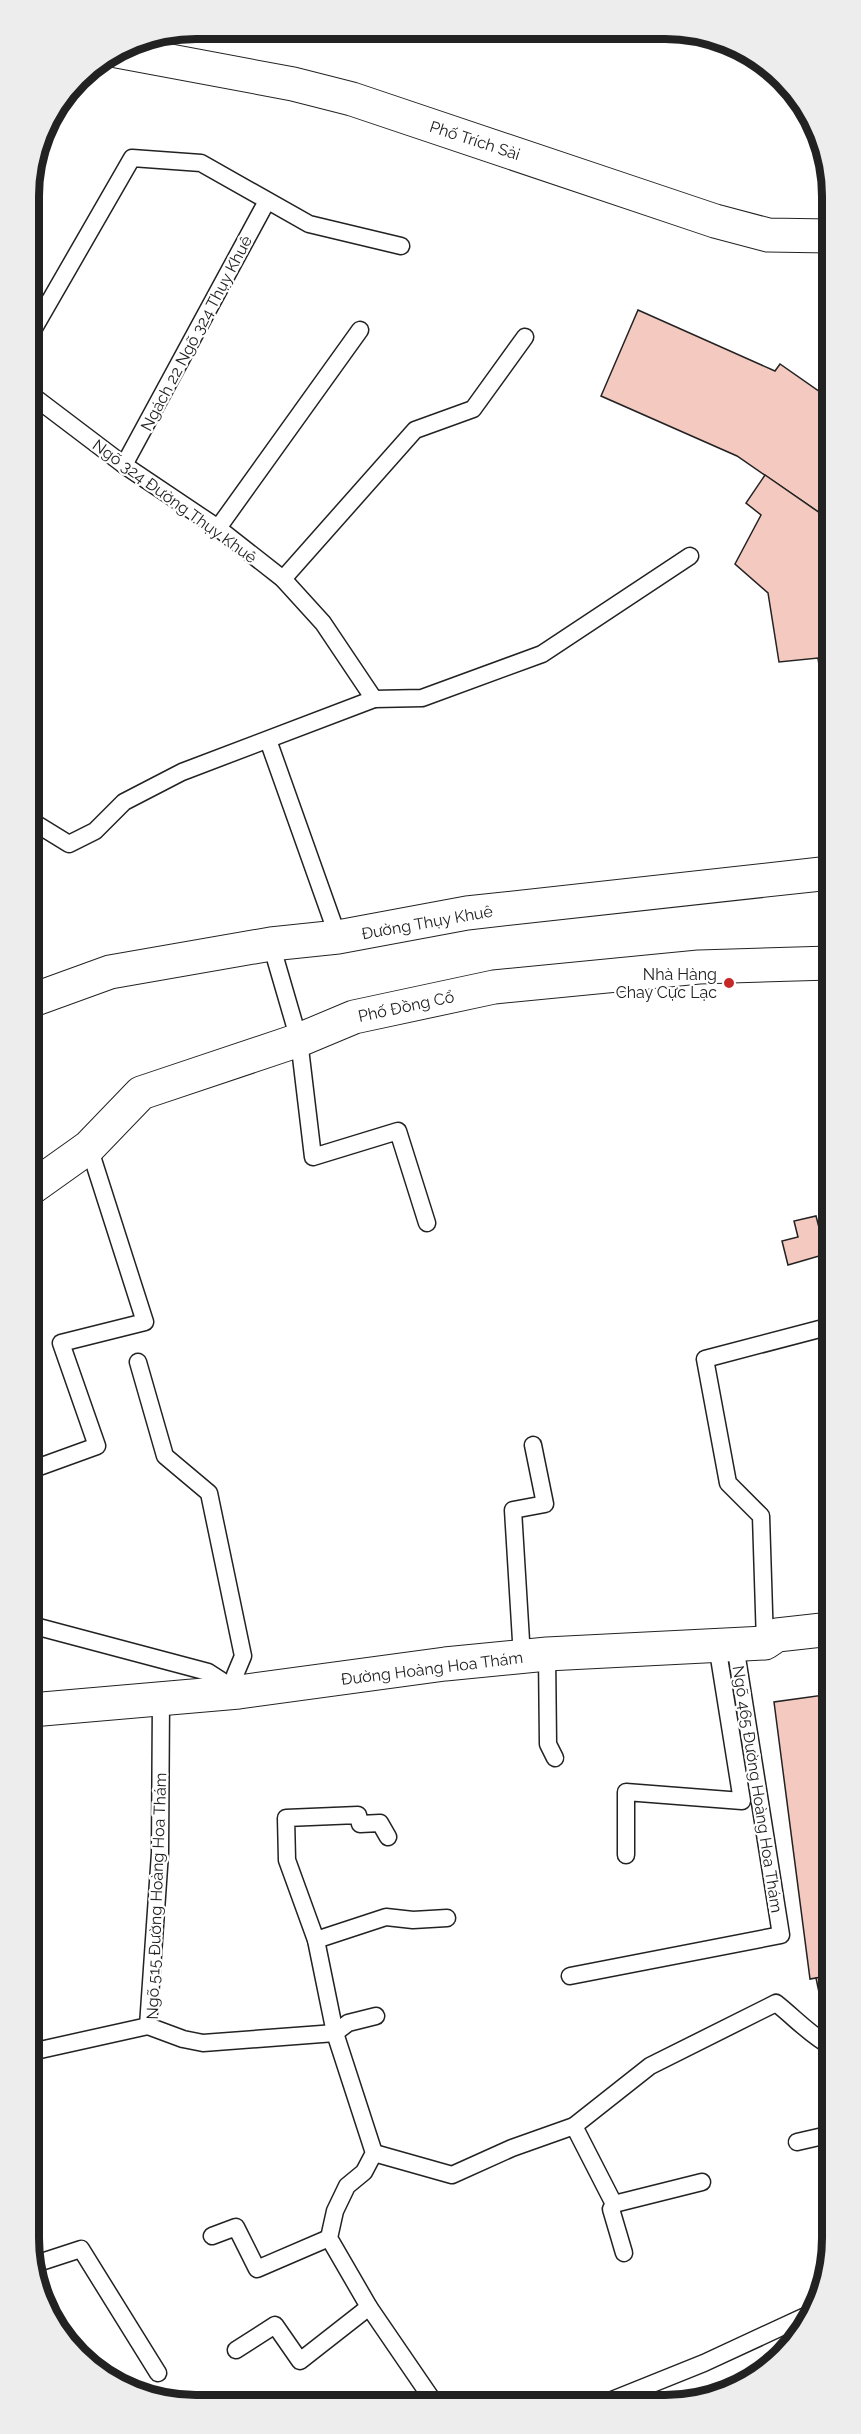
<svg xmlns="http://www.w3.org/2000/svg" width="861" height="2434" viewBox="0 0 861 2434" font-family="Raleway,sans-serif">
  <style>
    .building { fill: #f3c9c0; stroke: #222; stroke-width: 1.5 }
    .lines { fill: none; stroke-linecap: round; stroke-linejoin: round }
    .service-casing { stroke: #222; stroke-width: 19 }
    .minor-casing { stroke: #222; stroke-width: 35 }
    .tertiary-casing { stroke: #222; stroke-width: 35 }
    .secondary-casing { stroke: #222; stroke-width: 35 }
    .service { stroke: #fff; stroke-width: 16 }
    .minor { stroke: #fff; stroke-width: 33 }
    .tertiary { stroke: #fff; stroke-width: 33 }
    .secondary { stroke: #fff; stroke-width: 33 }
    .poi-dot { fill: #c62828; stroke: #fff; stroke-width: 2 }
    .labels { text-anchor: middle; stroke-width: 4.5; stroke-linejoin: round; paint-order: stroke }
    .street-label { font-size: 16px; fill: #222; stroke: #fff }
    .poi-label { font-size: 16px; fill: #222; stroke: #fff; text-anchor: end }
    .rim { fill: none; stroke: #222; stroke-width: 8 }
  </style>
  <rect width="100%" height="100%" fill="#fff"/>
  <g class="building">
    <path d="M 638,310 L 775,371 L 780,364 L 830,399 L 830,520 L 737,456 L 601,396 Z"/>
    <path d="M 765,475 L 830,520 L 830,744 L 818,658 L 779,662 L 768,593 L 735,564 L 761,515 L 746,503 Z"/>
    <path d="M 816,1216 L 826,1254 L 788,1265 L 782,1241 L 798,1237 L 794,1221 Z"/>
    <path d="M 831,1694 L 832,1975 L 810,1979 L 774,1702 Z"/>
    <path d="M 832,1975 L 832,2029 L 827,2030 L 816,1978 Z"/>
  </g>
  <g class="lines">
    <defs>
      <g id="service">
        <path d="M 29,337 L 132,158 L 201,163 L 309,224 L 401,246"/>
        <path d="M 29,393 L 124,465 L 218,528 L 283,579 L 323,623 L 374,699"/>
        <path d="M 124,465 L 267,201"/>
        <path d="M 218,528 L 360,330"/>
        <path d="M 283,579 L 415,430 L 473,409 L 525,337"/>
        <path d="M 268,740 L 338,937"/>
        <path d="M 30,820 L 69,844 L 95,831 L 124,802 L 182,772 L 374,699 L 422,698 L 542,654 L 690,556"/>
        <path d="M 271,944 L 299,1040 L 313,1157 L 398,1131 L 427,1223"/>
        <path d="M 138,1362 L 165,1456 L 209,1493 L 243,1656 L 235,1675 L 239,1692"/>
        <path d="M 39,1467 L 97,1446 L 61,1343 L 145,1322 L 89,1147"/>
        <path d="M 31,1625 L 208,1672 L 236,1690"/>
        <path d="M 765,1643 L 761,1516 L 728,1483 L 705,1359 L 831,1326"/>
        <path d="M 547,1654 L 548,1744 L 555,1758"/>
        <path d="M 522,1657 L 513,1510 L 545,1504 L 533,1445"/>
        <path d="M 388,1837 L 380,1823 L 360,1824 L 358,1815 L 286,1818 L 287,1860 L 316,1940 L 335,2033 L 374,2153 L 364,2172 L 347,2186 L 335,2211 L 329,2238 L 369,2307 L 434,2402"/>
        <path d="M 626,1855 L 626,1792 L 742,1801 L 717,1645"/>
        <path d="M 316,1940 L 386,1917 L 413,1920 L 447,1918"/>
        <path d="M 570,1976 L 781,1935 L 735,1645"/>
        <path d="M 148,2026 L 160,1853 L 161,1699"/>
        <path d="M 148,2026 L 183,2039 L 203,2043 L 335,2033"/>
        <path d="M 335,2033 L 348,2023 L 376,2016"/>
        <path d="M 31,2052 L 148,2026"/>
        <path d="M 574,2126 L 614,2204 L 611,2209 L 624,2253"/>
        <path d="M 797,2142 L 832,2134"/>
        <path d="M 374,2153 L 452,2175 L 512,2148 L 574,2126 L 650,2066 L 776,2003 C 795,2018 811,2036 832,2047"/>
        <path d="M 614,2204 L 702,2182"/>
        <path d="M 212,2236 L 236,2227 L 257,2269 L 329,2238"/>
        <path d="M 32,2265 L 81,2249 L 158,2373"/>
        <path d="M 236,2350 L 275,2325 L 300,2361 L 369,2307"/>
        <path d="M 80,2358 L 83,2360"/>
        <path d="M 607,2402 L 704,2363 L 814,2312"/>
      </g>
      <path id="minor" d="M 30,1189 L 89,1147 L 141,1093 L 299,1040 L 354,1017 L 494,987 L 699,967 L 830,963"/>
      <path id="tertiary" d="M 117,51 L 293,84 L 352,99 L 715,221 L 768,235 L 829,236"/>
      <g id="secondary">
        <path d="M 30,1001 L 110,972 L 271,944 L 338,937 L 467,913 L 830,873"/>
        <path d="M 31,1710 L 239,1692 L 445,1664 L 547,1654 L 765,1643 L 777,1635 L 831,1629"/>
      </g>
    </defs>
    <use href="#service" class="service-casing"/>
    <use href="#minor" class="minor-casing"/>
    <use href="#tertiary" class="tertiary-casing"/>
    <use href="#secondary" class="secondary-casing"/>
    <use href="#service" class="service"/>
    <use href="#minor" class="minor"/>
    <use href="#tertiary" class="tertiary"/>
    <use href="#secondary" class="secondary"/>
  </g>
  <circle class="poi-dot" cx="729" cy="983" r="6"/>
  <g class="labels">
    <g class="street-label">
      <text transform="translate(475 140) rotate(18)" y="6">Phố Trích Sài</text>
      <text transform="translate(196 333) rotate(-62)" y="6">Ngách 22 Ngõ 324 Thụy Khuê</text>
      <text transform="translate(175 501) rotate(36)" y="6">Ngõ 324 Đường Thụy Khuê</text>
      <text transform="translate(427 922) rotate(-10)" y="6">Đường Thụy Khuê</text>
      <text transform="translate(406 1006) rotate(-12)" y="6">Phố Đồng Cổ</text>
      <text transform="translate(432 1668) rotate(-7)" y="6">Đường Hoàng Hoa Thám</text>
      <text transform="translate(758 1789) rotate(81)" y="6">Ngõ 465 Đường Hoàng Hoa Thám</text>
      <text transform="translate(156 1896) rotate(-88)" y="6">Ngõ 515 Đường Hoàng Hoa Thám</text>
    </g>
    <g class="poi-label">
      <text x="717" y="980">Nhà Hàng<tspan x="717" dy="18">Chay Cực Lạc</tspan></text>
    </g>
  </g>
  <path d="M0 0H861V2434H0ZM196 39H665A157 157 0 0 1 822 196V2238A157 157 0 0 1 665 2395H196A157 157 0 0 1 39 2238V196A157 157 0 0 1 196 39Z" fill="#ededed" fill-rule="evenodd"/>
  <path class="rim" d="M196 39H665A157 157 0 0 1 822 196V2238A157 157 0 0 1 665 2395H196A157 157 0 0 1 39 2238V196A157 157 0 0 1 196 39Z"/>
</svg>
